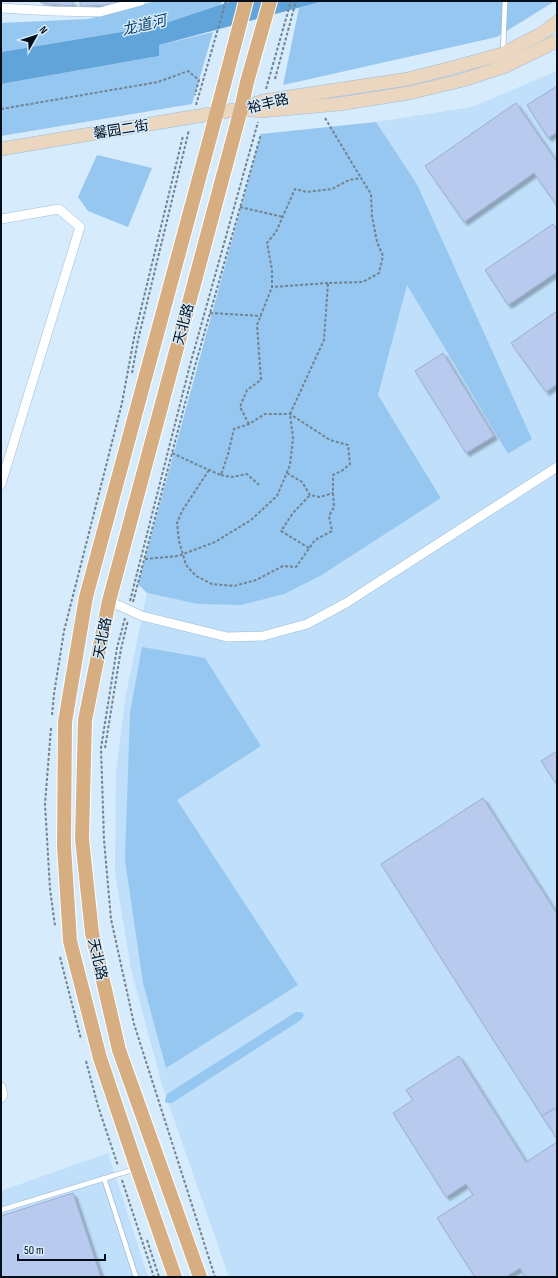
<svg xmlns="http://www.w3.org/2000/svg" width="558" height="1278" viewBox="0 0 558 1278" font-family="'Sofia Sans Condensed','Noto Sans SC',sans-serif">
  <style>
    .built { fill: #bfdffa }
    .green { fill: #95c7f1 }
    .water { fill: #60a4d9 }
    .building { fill: #b8caee; stroke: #9caed0; filter: url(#shadow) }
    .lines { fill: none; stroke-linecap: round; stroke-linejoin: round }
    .lane-casing { stroke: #9cbdd9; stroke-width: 6 }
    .street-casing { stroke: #9cbdd9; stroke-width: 10 }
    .secondary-casing { stroke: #9cbdd9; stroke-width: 14 }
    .primary-casing { stroke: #fff; stroke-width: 16 }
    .path { stroke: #72828f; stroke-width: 2; stroke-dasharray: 3 2; stroke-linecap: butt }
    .lane { stroke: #fff; stroke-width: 4.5 }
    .street { stroke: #fff; stroke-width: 9 }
    .secondary { stroke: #ebd6c0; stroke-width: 13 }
    .primary { stroke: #d7ae82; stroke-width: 14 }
    .labels { text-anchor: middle; stroke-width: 3; stroke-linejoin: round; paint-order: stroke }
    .street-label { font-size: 14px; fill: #040e18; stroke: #d6ebfc }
    .water-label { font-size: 15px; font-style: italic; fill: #0b4164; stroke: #d6ebfc }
  </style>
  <defs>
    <filter id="shadow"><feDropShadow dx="3.5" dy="3.5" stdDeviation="1" flood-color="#0004"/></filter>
  </defs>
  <rect width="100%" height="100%" fill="#d6ebfc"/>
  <g class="built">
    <path d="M 557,71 L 557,1277 L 229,1277 L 162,1085 L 131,969 L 115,873 L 116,772 L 126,694 L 147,593 L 198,604 L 441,497 L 378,395 L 407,285 L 508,454 L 532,439 L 417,184 L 376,122 L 472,107 Z"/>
    <path d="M 108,1153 L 148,1277 L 1,1277 L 1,1191 Z"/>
  </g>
  <g class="green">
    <path d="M 156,1 L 222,1 L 220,6 L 157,26 L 1,52 L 1,23 L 88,19 Z"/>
    <path d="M 324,1 L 555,1 L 497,37 L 283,85 L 299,8 Z"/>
    <path d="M 213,32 L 192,104 L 1,136 L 1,84 L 159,56 L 159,45 Z"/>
    <path d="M 376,122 L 417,184 L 532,439 L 508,454 L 407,285 L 378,395 L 441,498 L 320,576 L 284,594 L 241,605 L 198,604 L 147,593 L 138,584 L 261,134 Z"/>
    <path d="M 97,155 L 152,168 L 128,227 L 88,211 L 78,197 Z"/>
    <path d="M 142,647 L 205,658 L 261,746 L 177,800 L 298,985 L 166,1068 L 143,983 L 125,860 L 130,713 Z"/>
    <path d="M 296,1012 L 302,1012 L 304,1015 L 301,1020 L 172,1103 L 166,1103 L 165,1100 L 167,1094 Z"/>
  </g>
  <path class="water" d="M 232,1 L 324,1 L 159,45 L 159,56 L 1,84 L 1,52 L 157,26 Z"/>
  <g class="building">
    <path d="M 41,1 L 73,1 L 73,6 L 41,3 Z"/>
    <path d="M 80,1 L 122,1 L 111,5 L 80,6 Z"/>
    <path d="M 557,86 L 557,132 L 548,138 L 527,105 Z"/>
    <path d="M 516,103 L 557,162 L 557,206 L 534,173 L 464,222 L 425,166 Z"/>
    <path d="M 553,224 L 557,230 L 557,272 L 508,305 L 485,270 Z"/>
    <path d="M 557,311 L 557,384 L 546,392 L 511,343 Z"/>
    <path d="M 443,353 L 494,436 L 466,453 L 415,371 Z"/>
    <path d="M 557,751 L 557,785 L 541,761 Z"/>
    <path d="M 483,798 L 557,914 L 557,1107 L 542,1116 L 381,864 Z"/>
    <path d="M 459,1056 L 526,1162 L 557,1142 L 557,1277 L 525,1277 L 520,1268 L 506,1277 L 475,1277 L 437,1218 L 473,1195 L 466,1184 L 446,1197 L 393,1113 L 413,1100 L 406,1090 Z"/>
    <path d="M 557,1107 L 557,1139 L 542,1116 Z"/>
    <path d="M 73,1193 L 101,1277 L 1,1277 L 1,1216 Z"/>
  </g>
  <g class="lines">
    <defs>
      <g id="lane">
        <path d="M 503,51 L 505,1"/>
        <path d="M 104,1178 L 136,1277"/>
        <path d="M 1,1210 L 135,1169"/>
      </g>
      <g id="street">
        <path d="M 1,8 L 53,11 L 100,12 L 141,1"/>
        <path d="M 1,219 L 59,209 L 80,227 L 1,484"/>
        <path d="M 109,601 L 142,616 L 227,637 L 263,636 L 307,624 L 346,603 L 557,467"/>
        <path d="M 1,1087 L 3,1095 L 1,1098"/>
      </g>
      <g id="secondary">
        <path d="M 244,108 L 263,101 L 408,79 L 455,67 L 502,54 L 541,34 L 557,22"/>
        <path d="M 1,149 L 216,113 L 241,109 L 261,111 L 339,104 L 409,93 L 463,80 L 506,66 L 557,41"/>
      </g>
      <g id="primary">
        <path d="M 175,1277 L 137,1168 L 100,1058 L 70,941 L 64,846 L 65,722 L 86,597 L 211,134 L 246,1"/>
        <path d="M 200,1277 L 119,1050 L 92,933 L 82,839 L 85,720 L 109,601 L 241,109 L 247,82 L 270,1"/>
      </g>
    </defs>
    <use href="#lane" class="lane-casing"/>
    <use href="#street" class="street-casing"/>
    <use href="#secondary" class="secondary-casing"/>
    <use href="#primary" class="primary-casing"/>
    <g class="path">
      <path d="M 275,79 L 296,1"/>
      <path d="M 266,89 L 291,1"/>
      <path d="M 196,105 L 226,1"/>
      <path d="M 1,109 L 158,82 L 188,71 L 199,80 L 195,95"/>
      <path d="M 325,118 L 361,178"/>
      <path d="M 240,207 L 283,217"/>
      <path d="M 210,313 L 261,316"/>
      <path d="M 132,373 L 138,340 L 189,130"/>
      <path d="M 249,424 L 240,407 L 247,390 L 261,380 L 257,325 L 272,287"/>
      <path d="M 172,453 C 189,461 204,468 221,475 L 228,454 L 234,429 L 249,424 L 265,414 L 290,414 L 330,440 L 348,445 L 350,464 L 343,470 L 333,475 L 333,493 L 334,507 L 329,516 L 332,531 L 315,540 L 296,567 L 283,566 L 256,580 L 234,586 L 212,584 L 196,576 L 186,565 L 179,541 L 177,523 L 182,511 L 209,470"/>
      <path d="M 287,473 L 302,482 L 310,495 L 320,497 L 333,493"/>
      <path d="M 221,475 L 232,477 L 247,474 L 259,485"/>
      <path d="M 309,548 L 281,531 L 293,513 L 310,495"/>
      <path d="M 145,559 L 178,556 L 215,542 L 251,520 L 277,496 L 290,465 L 293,438 L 290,414 L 324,340 L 328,283 L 363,282 L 379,273 L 383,256 L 377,242 L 372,216 L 371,194 L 361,178 L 349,180 L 332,189 L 307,192 L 295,189 L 276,232 L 267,243 L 272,270 L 272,287 L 328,283"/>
      <path d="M 130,601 L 190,365 L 258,122"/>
      <path d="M 133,602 L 193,373 L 261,134"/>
      <path d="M 125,618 L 117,648 L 101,748 L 104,840 L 111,919 L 134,1024 L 215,1277"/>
      <path d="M 52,715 L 54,694 L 64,631 L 122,403 L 134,338 L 183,136"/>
      <path d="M 51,728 L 45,804 L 50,889 L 55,926"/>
      <path d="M 105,748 L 121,649 L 128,620"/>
      <path d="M 60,957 L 81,1039"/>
      <path d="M 86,1061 L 98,1106 L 118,1166"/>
      <path d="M 122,1180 L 154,1277"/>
      <path d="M 147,1240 L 159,1277"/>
    </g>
    <use href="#lane" class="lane"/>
    <use href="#street" class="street"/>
    <use href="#secondary" class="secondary"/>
    <use href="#primary" class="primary"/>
  </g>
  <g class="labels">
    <g class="street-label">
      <text transform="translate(268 103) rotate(-14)" y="5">裕丰路</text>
      <text transform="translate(121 129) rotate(-9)" y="5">馨园二街</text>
      <text transform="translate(183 324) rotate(-75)" y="5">天北路</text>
      <text transform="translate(102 638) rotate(-79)" y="5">天北路</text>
      <text transform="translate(98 959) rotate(77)" y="5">天北路</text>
    </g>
    <g class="water-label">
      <text transform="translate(144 25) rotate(-13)" y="5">龙道河</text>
    </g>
  </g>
  <rect width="558" height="1278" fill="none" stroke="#040e18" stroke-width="4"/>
  <g transform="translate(36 36) rotate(51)" stroke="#d6ebfc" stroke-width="3" paint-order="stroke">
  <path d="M0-3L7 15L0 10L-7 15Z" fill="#040e18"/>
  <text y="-6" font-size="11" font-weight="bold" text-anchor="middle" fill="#040e18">N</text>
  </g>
  <path d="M18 1254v6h87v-6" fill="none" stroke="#040e18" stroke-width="2"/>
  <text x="24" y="1254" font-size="12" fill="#040e18" stroke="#d6ebfc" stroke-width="3" paint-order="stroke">50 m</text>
</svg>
